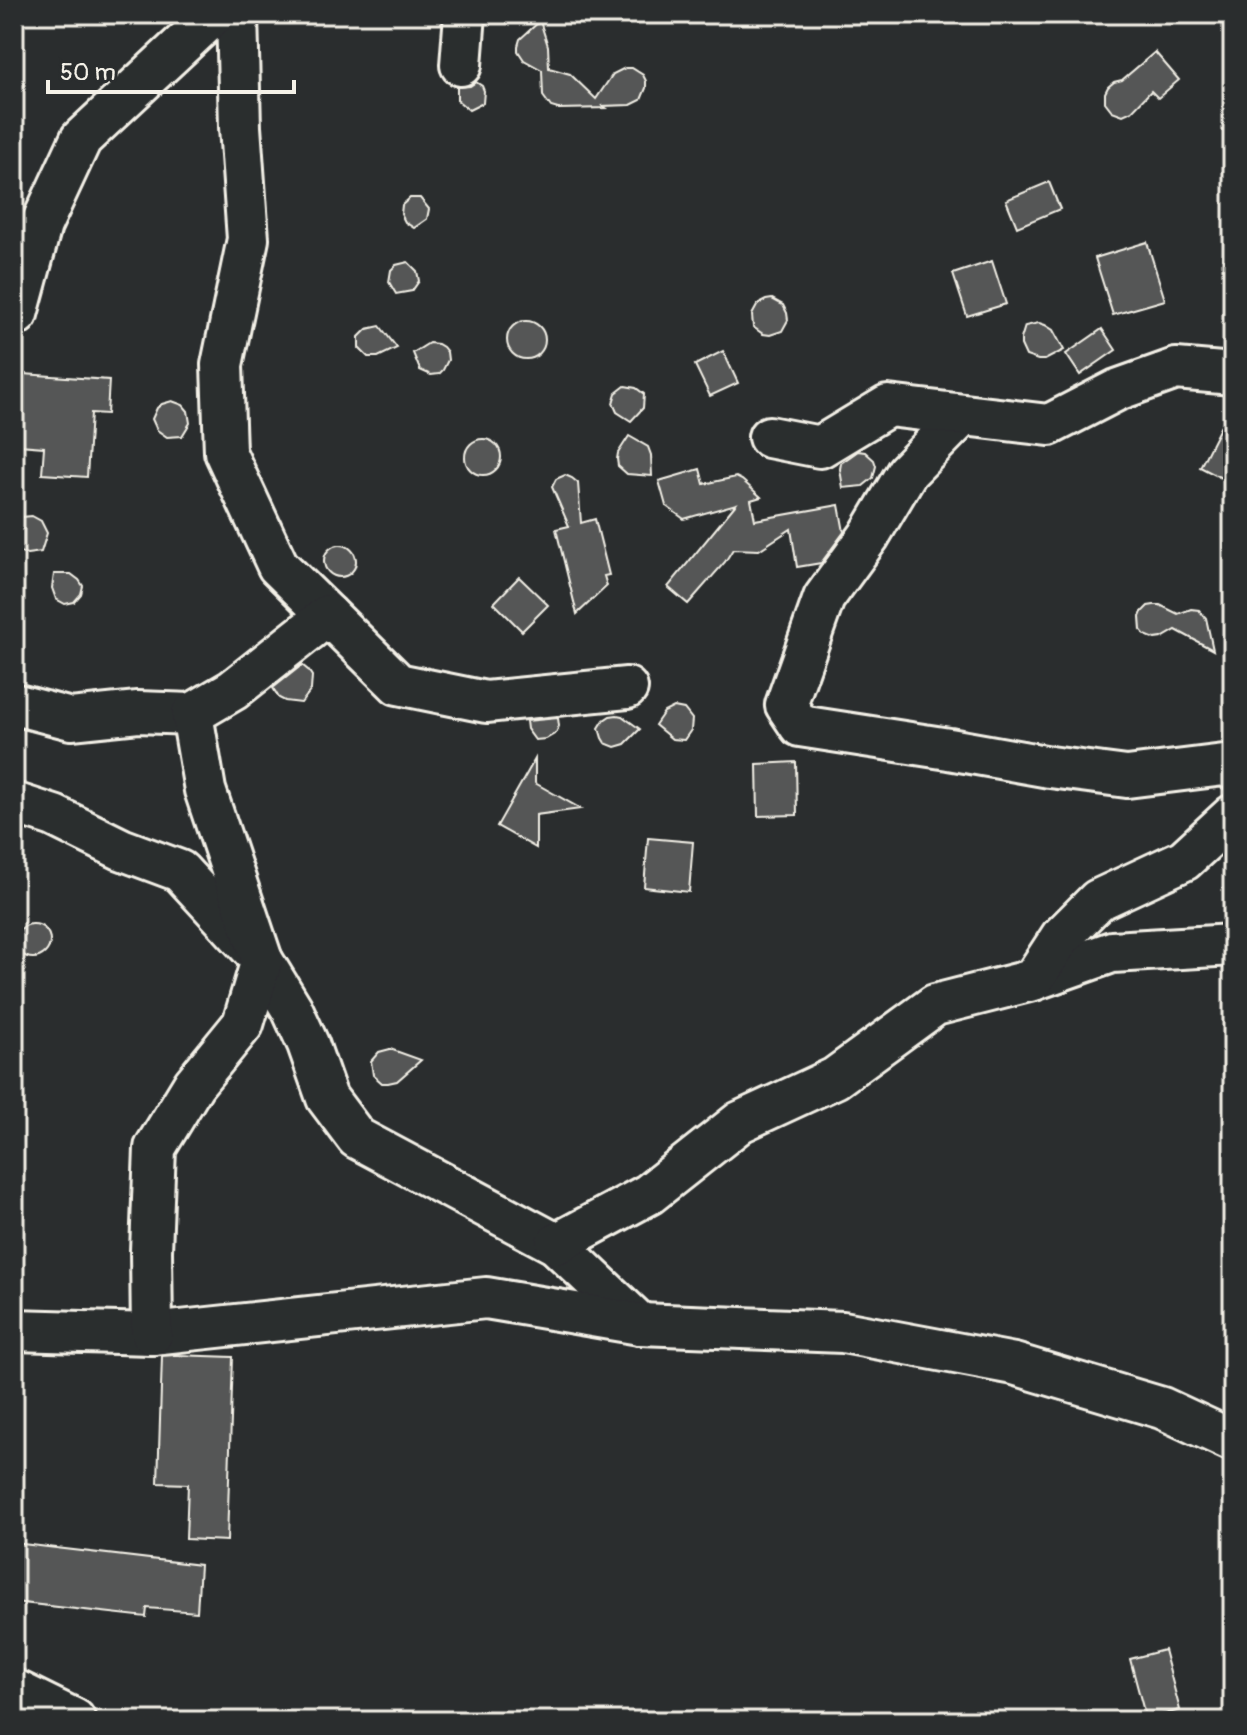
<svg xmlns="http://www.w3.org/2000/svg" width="1247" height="1735" viewBox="0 0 1247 1735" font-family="Pangolin,sans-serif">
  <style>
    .building { fill: #555756; stroke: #f4f1e8; stroke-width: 2 }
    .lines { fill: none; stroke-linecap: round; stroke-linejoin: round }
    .minor-casing { stroke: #f4f1e8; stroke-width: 46 }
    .tertiary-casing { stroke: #f4f1e8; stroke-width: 50 }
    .minor { stroke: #2a2d2e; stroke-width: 40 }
    .tertiary { stroke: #2a2d2e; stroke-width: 44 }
  </style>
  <rect width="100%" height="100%" fill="#2a2d2e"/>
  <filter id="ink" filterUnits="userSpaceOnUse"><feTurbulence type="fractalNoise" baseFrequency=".0125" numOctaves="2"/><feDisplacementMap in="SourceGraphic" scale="16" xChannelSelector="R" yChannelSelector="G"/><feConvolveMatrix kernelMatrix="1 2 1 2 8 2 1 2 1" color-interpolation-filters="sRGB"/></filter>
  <g filter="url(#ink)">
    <g class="building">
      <path d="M 540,21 L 548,46 L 549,68 L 570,74 L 596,99 L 613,74 L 625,68 L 632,68 L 643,75 L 646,81 L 646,88 L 641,100 L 631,105 L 603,106 L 606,108 L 558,109 L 551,107 L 543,96 L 542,70 L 524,60 L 518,51 L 518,46 L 520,39 Z"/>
      <path d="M 1155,52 L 1179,80 L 1158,98 L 1151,91 L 1132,111 L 1123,115 L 1112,111 L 1105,102 L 1105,93 L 1108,87 L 1114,82 L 1122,80 Z"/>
      <path d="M 476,82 L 482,86 L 484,91 L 483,103 L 469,110 L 457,100 L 457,87 L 470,86 Z"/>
      <path d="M 1049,182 L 1060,209 L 1017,227 L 1006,200 Z"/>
      <path d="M 410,198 L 420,198 L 429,209 L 427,219 L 414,228 L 405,222 L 401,214 L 402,205 Z"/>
      <path d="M 1147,242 L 1165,300 L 1113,315 L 1095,258 Z"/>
      <path d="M 992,261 L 1006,304 L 967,316 L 953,274 Z"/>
      <path d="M 408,262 L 417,271 L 419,281 L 412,291 L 396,294 L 389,282 L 391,270 L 396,265 Z"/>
      <path d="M 772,299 L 783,305 L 787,313 L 788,320 L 782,331 L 770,335 L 763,334 L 753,327 L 752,315 L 758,304 L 766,300 Z"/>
      <circle cx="526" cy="340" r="19"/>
      <path d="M 1039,323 L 1045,325 L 1053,330 L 1064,350 L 1045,360 L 1038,360 L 1026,356 L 1021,345 L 1021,339 L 1025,326 Z"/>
      <path d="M 380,326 L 397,348 L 378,357 L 368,357 L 359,348 L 359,337 L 367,329 Z"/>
      <path d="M 1102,329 L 1116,350 L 1080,375 L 1066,354 Z"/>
      <path d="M 429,343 L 438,344 L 443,347 L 447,352 L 448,360 L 443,370 L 439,374 L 431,375 L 420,370 L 413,353 Z"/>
      <path d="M 723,351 L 738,383 L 710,396 L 695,365 Z"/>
      <path d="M 23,374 L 109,380 L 107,414 L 91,413 L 87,477 L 42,474 L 44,447 L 19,445 Z"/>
      <path d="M 625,386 L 636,388 L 644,394 L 643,408 L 631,421 L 617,412 L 613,403 L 616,393 Z"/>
      <path d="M 172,401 L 183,405 L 188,411 L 190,423 L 182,436 L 167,437 L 157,430 L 152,419 L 157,408 L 162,404 Z"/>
      <path d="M 1233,402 L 1233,484 L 1200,467 Z"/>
      <path d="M 629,436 L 648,447 L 651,455 L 652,476 L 627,474 L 618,466 L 617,459 L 618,453 Z"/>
      <circle cx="483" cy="457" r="18"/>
      <path d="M 858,451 L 865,452 L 874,460 L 876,466 L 873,478 L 863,486 L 843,488 L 840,469 L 841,463 Z"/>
      <path d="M 700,469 L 704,484 L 736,477 L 742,480 L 761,497 L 751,500 L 755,520 L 839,505 L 844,532 L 821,563 L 797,567 L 791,529 L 759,550 L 733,549 L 725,562 L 688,604 L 668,587 L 736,504 L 684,519 L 666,506 L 659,481 Z"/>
      <path d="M 565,475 L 572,478 L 578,483 L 581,523 L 595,519 L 609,575 L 604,576 L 607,586 L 577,614 L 556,529 L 569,526 L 552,487 L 556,479 Z"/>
      <path d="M 32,516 L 41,521 L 47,533 L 41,552 L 27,554 L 14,551 L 14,522 L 22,517 Z"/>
      <circle cx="340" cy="561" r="16"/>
      <path d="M 54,574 L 71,574 L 79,580 L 83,586 L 81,594 L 74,602 L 65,604 L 56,599 L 52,588 Z"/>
      <path d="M 519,577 L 548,605 L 522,631 L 494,603 Z"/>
      <path d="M 1154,605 L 1160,605 L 1178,614 L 1191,609 L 1199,610 L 1206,618 L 1213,650 L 1176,630 L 1162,638 L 1155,639 L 1145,635 L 1141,630 L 1140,617 L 1142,612 L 1148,606 Z"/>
      <path d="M 302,665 L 308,670 L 312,676 L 311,690 L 301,703 L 285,701 L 279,698 L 273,688 Z"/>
      <path d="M 674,707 L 684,709 L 692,719 L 691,730 L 684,740 L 672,739 L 655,725 L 664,712 Z"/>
      <path d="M 617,715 L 622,716 L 640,729 L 625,744 L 615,747 L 605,743 L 602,738 L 599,728 L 604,720 L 610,716 Z"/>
      <path d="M 558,718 L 559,726 L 556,733 L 546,739 L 535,740 L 527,729 L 526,721 Z"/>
      <path d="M 535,759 L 535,783 L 581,809 L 536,815 L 536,848 L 497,826 Z"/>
      <path d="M 796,762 L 797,815 L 758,816 L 757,764 Z"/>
      <path d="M 648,838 L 693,842 L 689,892 L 644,887 Z"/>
      <circle cx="33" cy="941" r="17"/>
      <path d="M 390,1049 L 421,1060 L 397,1081 L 388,1083 L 382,1083 L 373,1075 L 371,1061 L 379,1052 Z"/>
      <path d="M 175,1355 L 233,1357 L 227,1541 L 186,1539 L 188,1484 L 158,1483 L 162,1356 Z"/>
      <path d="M 14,1543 L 200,1565 L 197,1612 L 147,1608 L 146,1617 L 14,1602 Z"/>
      <path d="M 1164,1650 L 1180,1710 L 1146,1719 L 1130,1659 Z"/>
    </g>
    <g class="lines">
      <defs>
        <g id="minor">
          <path d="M 237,14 L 240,127 L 248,239 L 222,365 L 225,452 L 278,566 L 328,615"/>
          <path d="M 461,65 L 465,14"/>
          <path d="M 14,316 L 17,314 L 41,225 L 81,139 L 215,14"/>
          <path d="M 962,416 L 907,472 L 869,536 L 824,598 L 786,705 L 800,726 L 949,749 L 1050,767 L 1127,777 L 1224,765 L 1233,769"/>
          <path d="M 769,437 L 820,447 L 888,406 L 1049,425 L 1117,390 L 1176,369 L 1233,374"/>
          <path d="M 14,704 L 71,719 L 138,712 L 192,714"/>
          <path d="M 14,803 L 54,816 L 121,849 L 180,871 L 262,960 L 292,1009 L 308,1044 L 327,1098 L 357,1138 L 556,1244 L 640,1324"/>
          <path d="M 1033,980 L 1112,952 L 1233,945"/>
          <path d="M 556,1244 L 649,1194 L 740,1122 L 835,1078 L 935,1005 L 1033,980 L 1061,937 L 1098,900 L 1184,860 L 1233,815"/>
          <path d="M 14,1330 L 152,1334 L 486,1298 L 640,1324 L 843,1332 L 1014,1364 L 1162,1408 L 1233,1441"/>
          <path d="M 152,1334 L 151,1251 L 155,1148 L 194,1084 L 243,1024 L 262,960 L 205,790 L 192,714 L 233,690 L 328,615 L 398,684 L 486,702 L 627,688"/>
        </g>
        <path id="tertiary" d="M 14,1692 L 73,1721"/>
      </defs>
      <use href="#minor" class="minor-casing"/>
      <use href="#tertiary" class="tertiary-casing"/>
      <use href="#minor" class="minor"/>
      <use href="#tertiary" class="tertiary"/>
    </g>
  </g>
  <rect width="1247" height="1735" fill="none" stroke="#2a2d2e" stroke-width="48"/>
  <rect x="24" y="24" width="1199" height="1687" fill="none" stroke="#f4f1e8" stroke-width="3" filter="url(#ink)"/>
  <path d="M48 80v12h246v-12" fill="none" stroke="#f4f1e8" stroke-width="4"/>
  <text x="60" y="80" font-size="24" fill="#f4f1e8" stroke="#2a2d2e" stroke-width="6" paint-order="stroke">50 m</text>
</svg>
